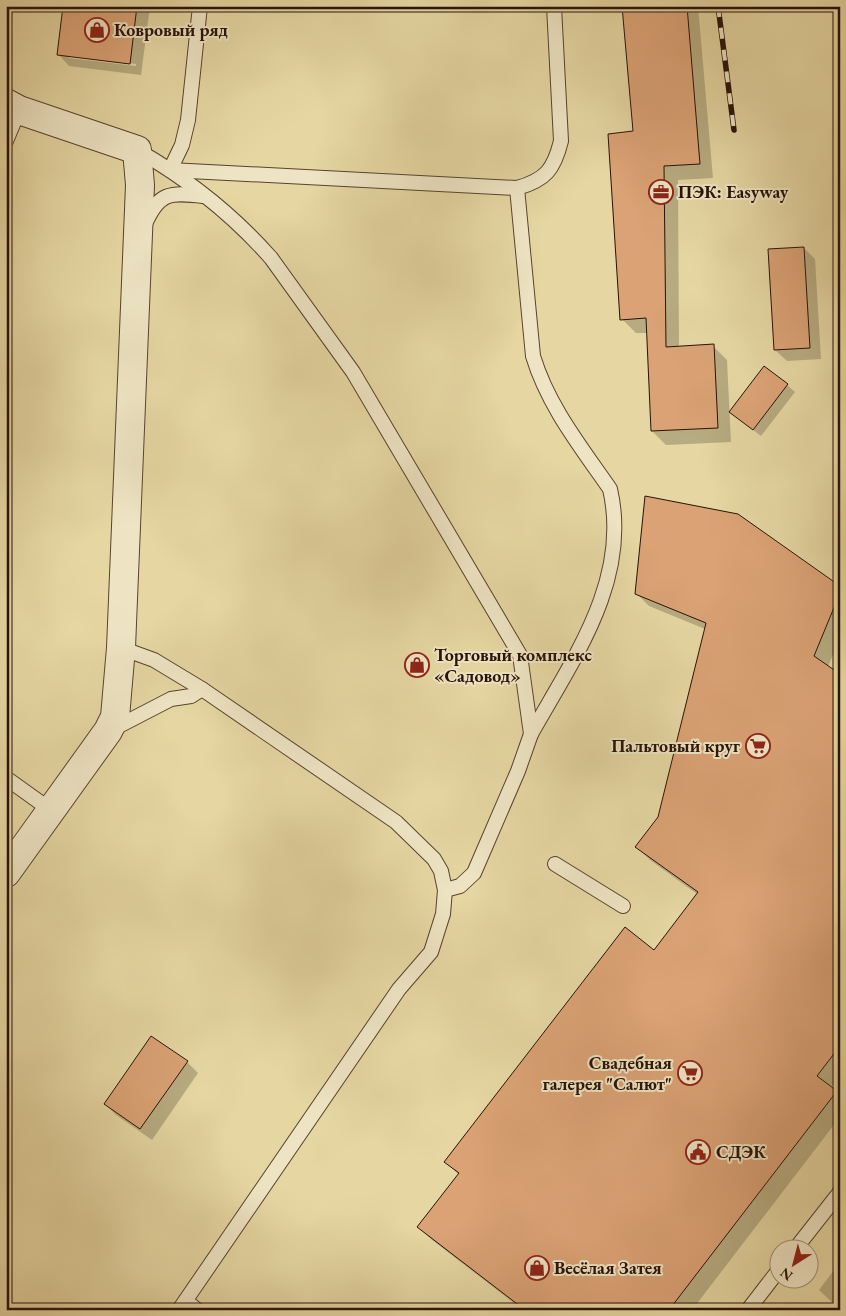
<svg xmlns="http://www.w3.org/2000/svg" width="846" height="1316" viewBox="0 0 846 1316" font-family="'EB Garamond',serif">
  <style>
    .shadow { fill: #0003; fill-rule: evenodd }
    .building { fill: #daa275; stroke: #291207 }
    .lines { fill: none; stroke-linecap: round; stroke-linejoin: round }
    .service-casing { stroke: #58432e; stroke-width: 16 }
    .minor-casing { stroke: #58432e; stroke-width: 30 }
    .service { stroke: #eee4c3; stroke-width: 14 }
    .minor { stroke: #eee4c3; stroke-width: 28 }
    .rail-casing { stroke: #291207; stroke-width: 5.5 }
    .rail { stroke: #eee4c3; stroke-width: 4; stroke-dasharray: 11; stroke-linecap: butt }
    .labels { text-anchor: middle; stroke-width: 4; stroke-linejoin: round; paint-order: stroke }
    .poi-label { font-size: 18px; font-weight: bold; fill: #291207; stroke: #eee4c3; text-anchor: start }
  </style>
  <rect width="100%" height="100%" fill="#e5d6a2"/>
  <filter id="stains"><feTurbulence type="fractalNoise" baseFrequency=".004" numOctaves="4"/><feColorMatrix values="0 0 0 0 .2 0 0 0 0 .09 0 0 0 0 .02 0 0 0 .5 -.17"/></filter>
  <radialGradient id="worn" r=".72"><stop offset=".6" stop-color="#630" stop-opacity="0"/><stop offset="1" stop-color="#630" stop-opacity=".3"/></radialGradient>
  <g class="shadow">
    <path d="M 64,6 L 150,6 L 141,75 L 69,66 L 58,54 ZM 69,55 L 136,64 L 136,66 L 69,58 Z"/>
    <path d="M 623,6 L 698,6 L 713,178 L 678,180 L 679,347 L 713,346 L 727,360 L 731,442 L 666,445 L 652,431 L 648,333 L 636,333 L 622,319 L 634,132 Z"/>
    <path d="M 804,248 L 815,259 L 821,359 L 787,361 L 775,350 Z"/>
    <path d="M 787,385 L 795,392 L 761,436 L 739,419 Z"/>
    <path d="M 840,587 L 840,637 L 828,667 L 840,676 L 840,1075 L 831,1087 L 840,1095 L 840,1117 L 692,1310 L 523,1310 L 432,1240 L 419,1227 L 459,1175 L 446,1162 L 654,951 L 697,894 L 650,860 L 637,847 L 659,817 L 705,629 L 649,606 L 636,593 Z"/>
    <path d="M 187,1062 L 198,1073 L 152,1140 L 116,1115 L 105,1104 Z"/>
    <path d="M 840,1262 L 840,1310 L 819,1290 Z"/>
  </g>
  <g class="building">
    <path d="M 63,6 L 137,6 L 130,64 L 57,55 Z"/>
    <path d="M 622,6 L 687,6 L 700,164 L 664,166 L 666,347 L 714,344 L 718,428 L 651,431 L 646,318 L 620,320 L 608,134 L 633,131 Z"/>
    <path d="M 804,247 L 810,348 L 774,350 L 768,249 Z"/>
    <path d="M 764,366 L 788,384 L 753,430 L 729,412 Z"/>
    <path d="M 645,496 L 738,514 L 840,586 L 840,593 L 814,656 L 840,674 L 840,1046 L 817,1076 L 837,1091 L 669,1310 L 525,1310 L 417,1227 L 459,1173 L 444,1162 L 625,927 L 654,950 L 698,892 L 635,847 L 658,817 L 706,623 L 635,594 Z"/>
    <path d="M 151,1036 L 188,1061 L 140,1129 L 104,1104 Z"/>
  </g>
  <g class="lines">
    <defs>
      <g id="service">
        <path d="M 6,141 L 19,110"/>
        <path d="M 137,150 C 186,178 234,216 271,258 L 353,372 L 520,655 L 531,734 L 518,771 L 474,873 L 460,886 L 445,890"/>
        <path d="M 170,170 L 517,188 C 546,180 554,169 561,141 L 554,6"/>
        <path d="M 170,170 L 182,145 L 188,120 L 200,6"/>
        <path d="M 517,188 L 533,356 C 548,406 581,447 610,489 C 631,580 573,659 531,734"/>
        <path d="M 145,224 C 159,192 170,192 203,196"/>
        <path d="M 121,648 L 154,660 L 202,689 L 396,822 L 434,859 L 441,871 L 445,890 L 443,914 L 431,952 L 399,989 L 179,1310"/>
        <path d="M 113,729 L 171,699 L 191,696 L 202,689"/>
        <path d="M 6,778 L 52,811"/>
        <path d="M 555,864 L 623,906"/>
        <path d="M 796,1248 L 840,1192"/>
        <path d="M 186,1301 L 197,1310"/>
        <path d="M 748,1310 L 778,1271"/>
      </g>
      <path id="minor" d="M 6,103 L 19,110 L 137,150 L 140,185 L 121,648 L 115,717 L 108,731 L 6,873"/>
    </defs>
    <use href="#service" class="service-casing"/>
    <use href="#minor" class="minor-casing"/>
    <use href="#service" class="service"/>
    <use href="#minor" class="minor"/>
    <defs>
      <path id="rail" d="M 718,6 L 734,130"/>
    </defs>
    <use href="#rail" class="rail-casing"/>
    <use href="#rail" class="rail"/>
  </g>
  <defs>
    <symbol id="shop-ring" viewBox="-11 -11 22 22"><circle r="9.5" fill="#eee4c3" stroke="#8f2418" stroke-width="1.5"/><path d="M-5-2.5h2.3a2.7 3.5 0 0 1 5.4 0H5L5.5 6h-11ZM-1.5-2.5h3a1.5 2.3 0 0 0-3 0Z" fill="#8f2418"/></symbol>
    <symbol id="office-ring" viewBox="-11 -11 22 22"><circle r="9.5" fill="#eee4c3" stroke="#8f2418" stroke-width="1.5"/><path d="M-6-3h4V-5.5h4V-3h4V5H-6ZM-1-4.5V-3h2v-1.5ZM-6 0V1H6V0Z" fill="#8f2418"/></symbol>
    <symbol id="supermarket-ring" viewBox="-11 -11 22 22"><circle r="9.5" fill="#eee4c3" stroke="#8f2418" stroke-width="1.5"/><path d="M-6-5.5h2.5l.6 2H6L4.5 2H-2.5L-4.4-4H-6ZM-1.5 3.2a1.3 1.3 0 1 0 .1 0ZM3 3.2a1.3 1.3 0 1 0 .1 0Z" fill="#8f2418"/></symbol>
    <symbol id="civic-ring" viewBox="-11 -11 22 22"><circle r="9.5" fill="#eee4c3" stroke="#8f2418" stroke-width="1.5"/><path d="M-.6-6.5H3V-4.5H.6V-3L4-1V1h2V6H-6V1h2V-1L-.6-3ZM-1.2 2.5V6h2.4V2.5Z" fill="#8f2418"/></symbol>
  </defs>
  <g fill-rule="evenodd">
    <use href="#shop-ring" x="83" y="16" width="28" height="28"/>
    <use href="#office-ring" x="647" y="178" width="28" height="28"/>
    <use href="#shop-ring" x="403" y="651" width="28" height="28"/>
    <use href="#supermarket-ring" x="744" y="732" width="28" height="28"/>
    <use href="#supermarket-ring" x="676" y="1059" width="28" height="28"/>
    <use href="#civic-ring" x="684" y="1138" width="28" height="28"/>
    <use href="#shop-ring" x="523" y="1254" width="28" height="28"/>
  </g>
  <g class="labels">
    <g class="poi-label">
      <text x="114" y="36">Ковровый ряд</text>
      <text x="678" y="198">ПЭК: Easyway</text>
      <text x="434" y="661">Торговый комплекс<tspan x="434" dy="21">«Садовод»</tspan></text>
      <text x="740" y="752" text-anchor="end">Пальтовый круг</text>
      <text x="672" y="1069" text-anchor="end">Свадебная<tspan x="672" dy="21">галерея "Салют"</tspan></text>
      <text x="716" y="1158">СДЭК</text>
      <text x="554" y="1274">Весёлая Затея</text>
    </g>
  </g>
  <rect width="846" height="1316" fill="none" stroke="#e5d6a2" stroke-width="25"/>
  <rect x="8" y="8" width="831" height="1301" fill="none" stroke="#291207" stroke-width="2.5"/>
  <rect x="12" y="12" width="821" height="1291" fill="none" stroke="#291207"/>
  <g transform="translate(794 1264) rotate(216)"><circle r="24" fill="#eee4c3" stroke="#9f9078"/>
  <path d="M0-4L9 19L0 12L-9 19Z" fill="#8f2418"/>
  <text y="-8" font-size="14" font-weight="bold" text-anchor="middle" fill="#291207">N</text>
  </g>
  <rect width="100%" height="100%" filter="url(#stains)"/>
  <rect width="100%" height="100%" fill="url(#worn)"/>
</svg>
